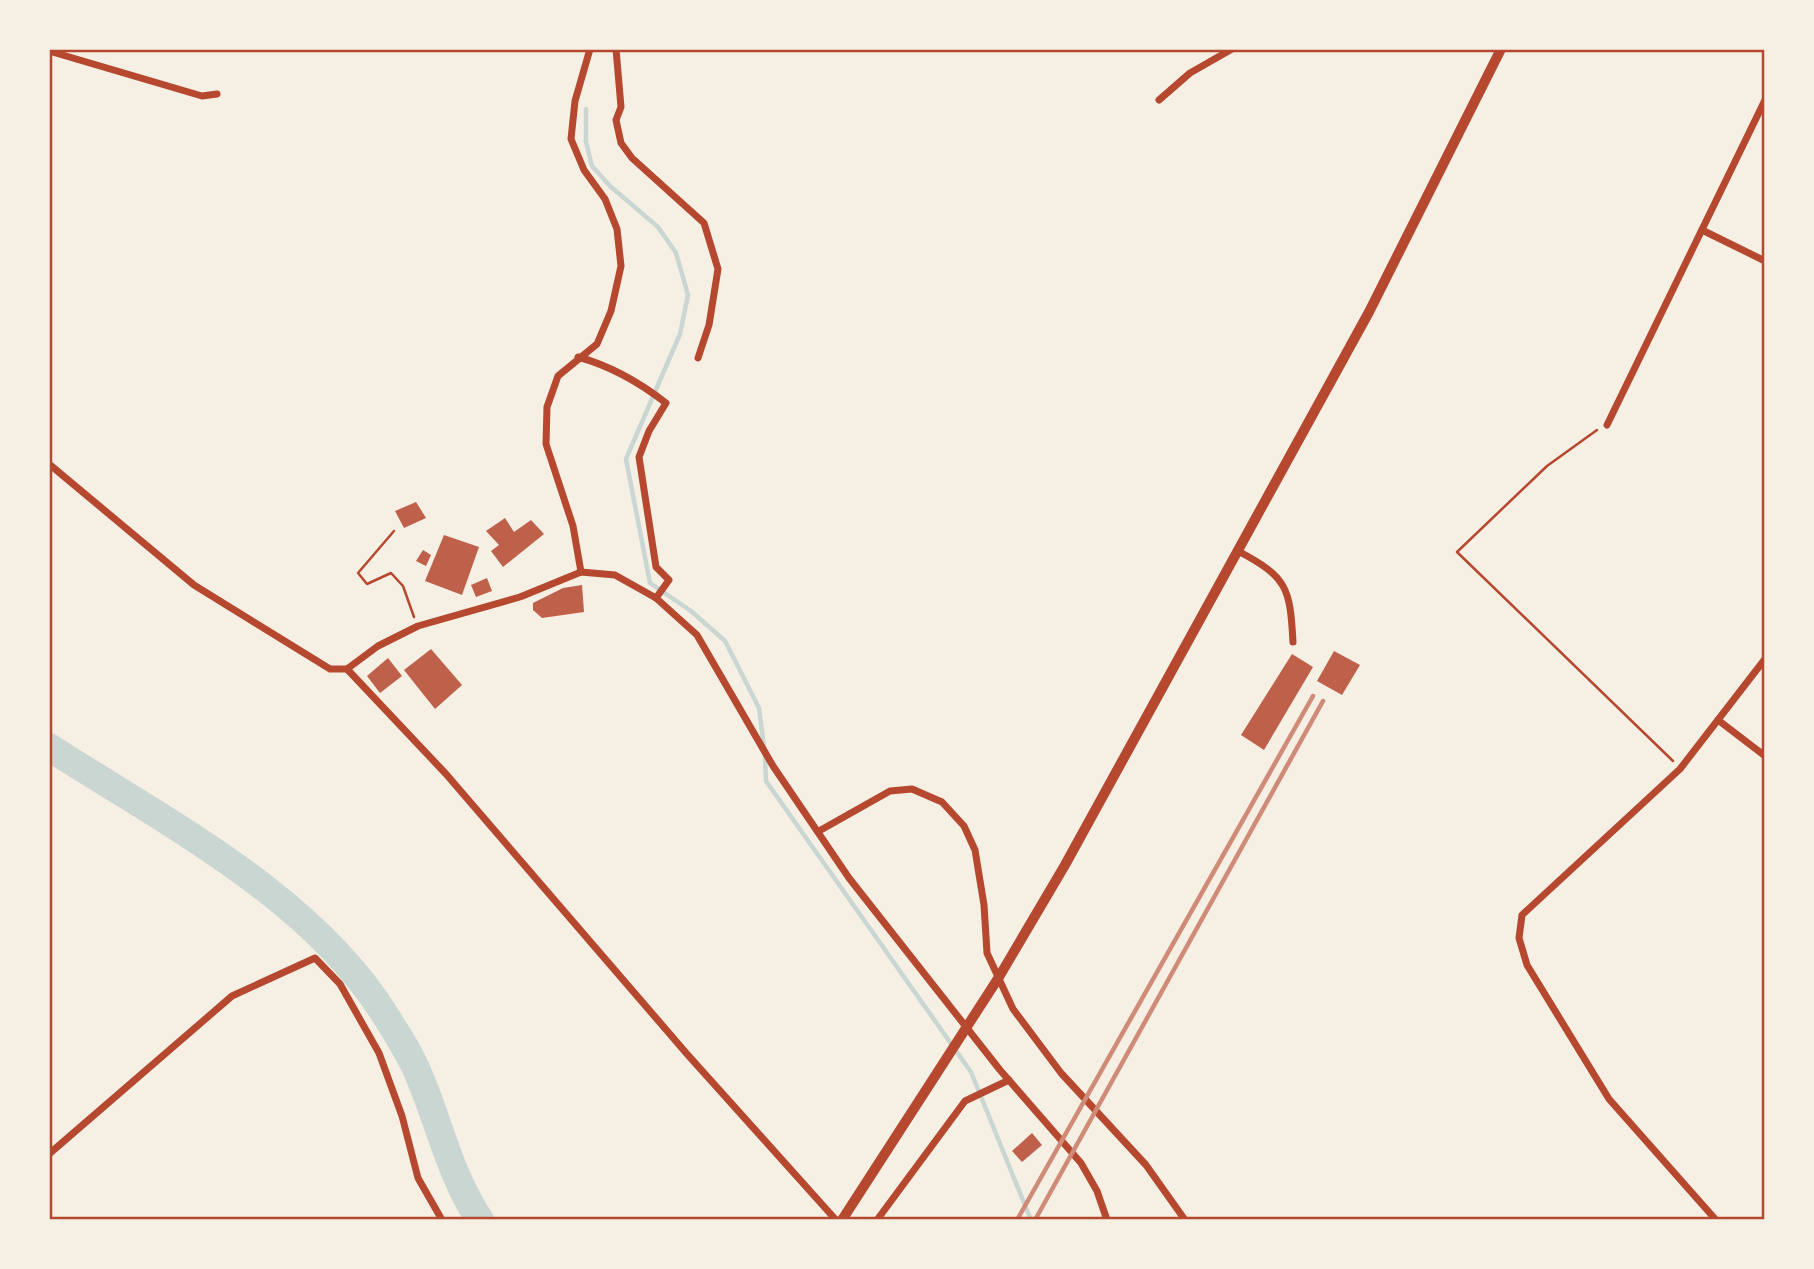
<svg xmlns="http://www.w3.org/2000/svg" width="1814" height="1269" viewBox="0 0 1814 1269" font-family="'IBM Plex Sans',sans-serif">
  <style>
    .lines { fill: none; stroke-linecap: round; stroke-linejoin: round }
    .stream { stroke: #c9d6d2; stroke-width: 4.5 }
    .river { stroke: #c9d6d2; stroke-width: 28 }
    .building { fill: #bf614a }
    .path { stroke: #b5482f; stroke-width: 2.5 }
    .minor { stroke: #b5482f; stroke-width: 7 }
    .tertiary { stroke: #b5482f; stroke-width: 10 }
    .rail { stroke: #cf8b77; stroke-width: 4.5 }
    .neatline { fill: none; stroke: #b5482f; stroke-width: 2.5 }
  </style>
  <rect width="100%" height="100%" fill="#f6efe4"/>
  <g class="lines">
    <g class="stream">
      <path d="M 586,109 L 586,142 L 592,166 L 610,186 L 658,227 L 676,253 L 688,295 L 680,334 L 626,459 L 650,583 L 691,611 L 725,641 L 759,708 L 764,747"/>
      <path d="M 765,756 L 766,781 L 971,1072 L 1031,1220"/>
    </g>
    <path class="river" d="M 49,747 C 165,822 313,897 387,1018 C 399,1037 412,1057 420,1078 C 440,1126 451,1177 480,1220"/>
  </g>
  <g class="building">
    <path d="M 416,502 L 426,518 L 404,528 L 395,511 Z"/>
    <path d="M 505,518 L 514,532 L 531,520 L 544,534 L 503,567 L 491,551 L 499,545 L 486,531 Z"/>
    <path d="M 444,535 L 479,547 L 462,595 L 425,581 Z"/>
    <path d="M 423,550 L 431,555 L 426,566 L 416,561 Z"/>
    <path d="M 487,578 L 492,591 L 476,597 L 471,585 Z"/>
    <path d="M 582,585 L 584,612 L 542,618 L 533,610 L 533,603 L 563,588 Z"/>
    <path d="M 431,649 L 462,685 L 435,709 L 404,670 Z"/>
    <path d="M 1334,651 L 1360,665 L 1342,695 L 1317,681 Z"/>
    <path d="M 1292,654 L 1313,667 L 1264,750 L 1241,735 Z"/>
    <path d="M 388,658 L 402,676 L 380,693 L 367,676 Z"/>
    <path d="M 1032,1133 L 1042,1145 L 1022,1162 L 1012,1151 Z"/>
  </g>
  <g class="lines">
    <g class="path">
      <path d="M 1597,430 L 1547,466 L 1457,552 L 1673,761"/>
      <path d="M 394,531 L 358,573 L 367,584 L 391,573 L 403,586 L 414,617"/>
    </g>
    <g class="minor">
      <path d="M 616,49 L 621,107 L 616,120 L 621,143 L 632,158 L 704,223 L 718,269 L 709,325 L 698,358"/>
      <path d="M 49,51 L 202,96 L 217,94"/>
      <path d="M 1159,100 L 1190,73 L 1232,49"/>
      <path d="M 1702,230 L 1765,261"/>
      <path d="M 578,357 C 611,366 639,382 666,403 L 649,431 L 639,457 L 656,567 L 669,580 L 656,598"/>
      <path d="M 1607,425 L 1765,100"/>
      <path d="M 49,464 L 194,585 L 330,669 L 347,669 L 378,646 L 418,626 L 520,597 L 581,572 L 615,575 L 656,598 L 697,635 L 773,766 L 849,878 L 1000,1070 L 1081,1163 L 1097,1191 L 1107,1220"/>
      <path d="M 1238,551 C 1287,577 1290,587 1293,642"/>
      <path d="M 581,572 L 573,526 L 546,444 L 547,407 L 558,376 L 597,344 L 611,311 L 621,266 L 617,229 L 605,199 L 584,170 L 571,139 L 575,101 L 590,49"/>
      <path d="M 347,669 L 446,774 L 687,1054 L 836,1220"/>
      <path d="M 1718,720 L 1765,756"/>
      <path d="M 819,831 L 890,791 L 912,789 L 942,802 L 964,826 L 975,850 L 984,905 L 987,953 L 1013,1009 L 1061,1073 L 1146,1165 L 1185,1220"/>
      <path d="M 49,1154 L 232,996 L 315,958 L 340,984 L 379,1053 L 402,1116 L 418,1178 L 442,1220"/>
      <path d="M 877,1220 L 965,1101 L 1009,1080"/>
      <path d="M 1716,1220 L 1609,1099 L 1527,965 L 1519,938 L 1522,915 L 1680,769 L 1765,659"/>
    </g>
    <path class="tertiary" d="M 842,1220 L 999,977 L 1065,865 L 1369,312 L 1501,49"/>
    <g class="rail">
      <path d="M 1017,1220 L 1313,696"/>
      <path d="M 1035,1220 L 1323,701"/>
    </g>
  </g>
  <rect width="1814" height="1269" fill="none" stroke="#f6efe4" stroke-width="102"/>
  <rect x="51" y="51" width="1712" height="1167" class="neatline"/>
</svg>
